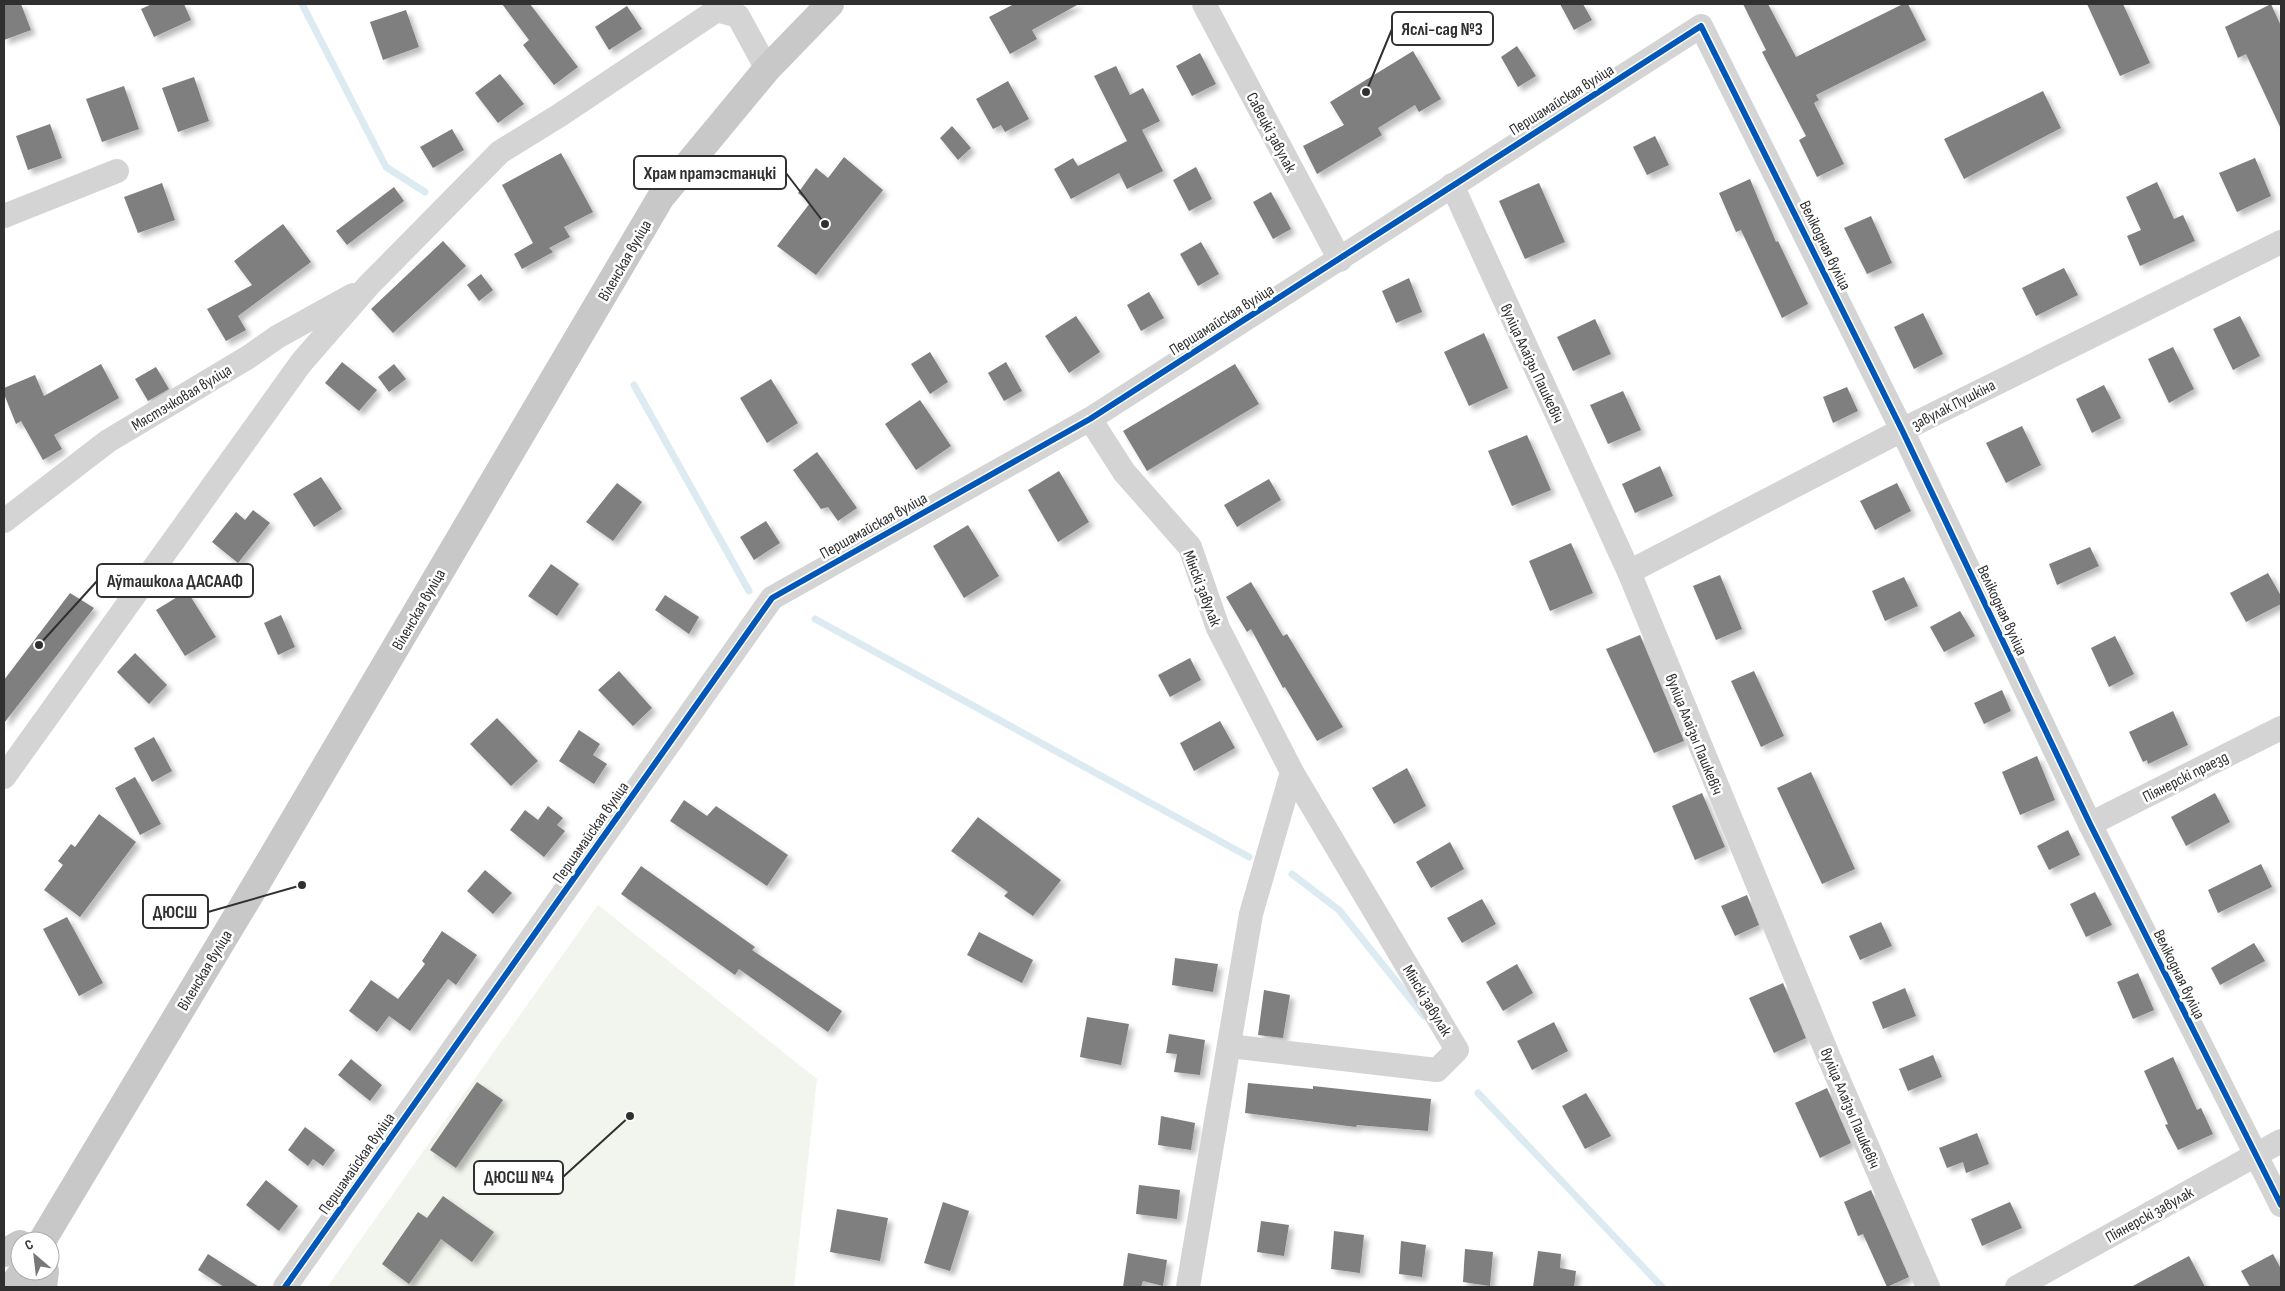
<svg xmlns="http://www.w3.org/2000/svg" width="2285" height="1291" viewBox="0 0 2285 1291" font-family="'Sofia Sans Condensed',sans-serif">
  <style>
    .green { fill: #f2f5ed }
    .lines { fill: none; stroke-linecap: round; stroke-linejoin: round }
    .stream { stroke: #dceaf1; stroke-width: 7 }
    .building { fill: #7f7f7f; filter: url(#shadow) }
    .street { stroke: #d4d4d4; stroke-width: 24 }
    .primary { stroke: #c8c8c8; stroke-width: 28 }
    .cycleway-casing { stroke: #fff; stroke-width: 9 }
    .cycleway { stroke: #0057b8; stroke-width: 6 }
    .labels { text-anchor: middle; stroke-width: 5; stroke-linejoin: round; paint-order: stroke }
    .street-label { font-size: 16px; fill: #303030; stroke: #fff }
    .leader { fill: none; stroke: #303030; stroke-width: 2 }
    .callout-dot { fill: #303030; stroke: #fff; stroke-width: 2 }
    .callout { fill: #fff; stroke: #303030; stroke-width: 2 }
    .callout-label { font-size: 18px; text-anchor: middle; font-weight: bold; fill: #303030 }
  </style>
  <defs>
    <filter id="shadow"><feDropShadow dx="4.5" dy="4.5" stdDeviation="2.5" flood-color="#0004"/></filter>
  </defs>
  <rect width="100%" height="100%" fill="#fff"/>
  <path class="green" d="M 598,905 L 817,1079 L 794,1287 L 327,1287 Z"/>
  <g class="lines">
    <g class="stream">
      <path d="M 302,4 L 386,167 L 425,192"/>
      <path d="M 634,385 L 749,591"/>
      <path d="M 815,619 L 1249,857"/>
      <path d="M 1292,874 L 1339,910 L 1424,1016"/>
      <path d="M 1478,1093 L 1662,1287"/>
    </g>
  </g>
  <g class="building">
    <path d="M 4,4 L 21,4 L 31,30 L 4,40 Z"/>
    <path d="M 152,4 L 184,4 L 191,20 L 154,37 L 141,9 Z"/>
    <path d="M 502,4 L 530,4 L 578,67 L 554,85 L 523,45 L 529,40 Z"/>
    <path d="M 1014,4 L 1079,4 L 1032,30 L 1037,39 L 1010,54 L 989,17 Z"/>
    <path d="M 1560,4 L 1583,4 L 1592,20 L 1574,30 Z"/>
    <path d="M 1743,4 L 1768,4 L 1796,57 L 1903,4 L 1908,4 L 1926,40 L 1816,95 L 1819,100 L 1814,103 L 1844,164 L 1817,177 L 1799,140 L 1806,136 L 1762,52 L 1766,50 Z"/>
    <path d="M 2087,4 L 2123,4 L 2150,63 L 2120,76 Z"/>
    <path d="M 2271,4 L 2281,26 L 2281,129 L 2246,54 L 2238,58 L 2225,27 Z"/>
    <path d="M 627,6 L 642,29 L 609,50 L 595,27 Z"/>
    <path d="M 406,10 L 419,47 L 383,60 L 370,22 Z"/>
    <path d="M 1517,46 L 1536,76 L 1518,87 L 1501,57 Z"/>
    <path d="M 1413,51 L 1441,99 L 1419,112 L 1415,105 L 1378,128 L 1382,135 L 1317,174 L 1303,146 L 1344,125 L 1330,102 Z"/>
    <path d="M 1200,53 L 1216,84 L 1192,96 L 1176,66 Z"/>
    <path d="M 1116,66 L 1130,95 L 1143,88 L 1160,121 L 1142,130 L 1163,171 L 1127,189 L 1119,173 L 1071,199 L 1054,169 L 1073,158 L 1078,166 L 1127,141 L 1094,76 Z"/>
    <path d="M 500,74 L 524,104 L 498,123 L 475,93 Z"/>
    <path d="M 194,77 L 209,121 L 178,132 L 162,88 Z"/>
    <path d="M 1008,81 L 1029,119 L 1005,132 L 1001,125 L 993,129 L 976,99 Z"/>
    <path d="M 124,86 L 139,129 L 102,142 L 86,99 Z"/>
    <path d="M 2043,91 L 2061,128 L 1964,179 L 1944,139 Z"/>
    <path d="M 50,124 L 62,158 L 28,170 L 16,136 Z"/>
    <path d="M 952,126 L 971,148 L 958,160 L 940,138 Z"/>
    <path d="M 452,129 L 464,150 L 433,168 L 420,147 Z"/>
    <path d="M 1655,136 L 1669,165 L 1647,175 L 1633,147 Z"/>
    <path d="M 561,153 L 593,212 L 564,227 L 570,237 L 549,248 L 553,252 L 522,269 L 514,254 L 533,243 L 502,185 Z"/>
    <path d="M 844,157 L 883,190 L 816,275 L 777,246 L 810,203 L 798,193 L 816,168 L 828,178 Z"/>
    <path d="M 2255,158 L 2271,196 L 2237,212 L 2219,173 Z"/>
    <path d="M 1196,167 L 1212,199 L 1189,211 L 1173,180 Z"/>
    <path d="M 1750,179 L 1776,242 L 1778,241 L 1808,304 L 1782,318 L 1741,230 L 1736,232 L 1719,193 Z"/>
    <path d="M 2157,182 L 2174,219 L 2183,215 L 2195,241 L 2140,266 L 2127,236 L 2141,230 L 2126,197 Z"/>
    <path d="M 162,183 L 175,220 L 138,233 L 124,197 Z"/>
    <path d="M 1539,183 L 1565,242 L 1525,259 L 1499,201 Z"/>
    <path d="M 394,187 L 404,201 L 347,245 L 336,231 Z"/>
    <path d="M 1271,192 L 1291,229 L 1273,239 L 1253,202 Z"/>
    <path d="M 1871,216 L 1892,263 L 1867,274 L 1844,228 Z"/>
    <path d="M 283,224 L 311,262 L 238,316 L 246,330 L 226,341 L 207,309 L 252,285 L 234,261 Z"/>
    <path d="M 443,241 L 466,266 L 393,333 L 371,309 Z"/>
    <path d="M 1201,242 L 1219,274 L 1198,286 L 1180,254 Z"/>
    <path d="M 2064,268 L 2078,295 L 2036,316 L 2022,288 Z"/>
    <path d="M 481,274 L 493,290 L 479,301 L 467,285 Z"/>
    <path d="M 1409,278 L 1422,312 L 1396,323 L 1382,291 Z"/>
    <path d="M 1149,292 L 1164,318 L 1141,331 L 1127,305 Z"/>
    <path d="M 1923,313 L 1943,354 L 1914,369 L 1894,327 Z"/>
    <path d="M 1076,316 L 1100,352 L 1069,373 L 1045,336 Z"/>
    <path d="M 2240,316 L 2260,356 L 2233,370 L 2213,329 Z"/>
    <path d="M 1595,319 L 1611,354 L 1573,371 L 1557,337 Z"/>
    <path d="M 1484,333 L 1508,388 L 1469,406 L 1444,352 Z"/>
    <path d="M 2173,347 L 2194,389 L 2169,403 L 2148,359 Z"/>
    <path d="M 930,352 L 948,382 L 930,394 L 911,364 Z"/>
    <path d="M 342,362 L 377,390 L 359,411 L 325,383 Z"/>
    <path d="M 1006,362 L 1022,391 L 1004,401 L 988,373 Z"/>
    <path d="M 101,364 L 119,398 L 54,435 L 62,449 L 43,460 L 21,421 L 16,424 L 4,394 L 4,388 L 35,375 L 44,396 Z"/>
    <path d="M 394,364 L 406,379 L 389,392 L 378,377 Z"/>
    <path d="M 1235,364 L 1259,404 L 1147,471 L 1123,431 Z"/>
    <path d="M 156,367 L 169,389 L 148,401 L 135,379 Z"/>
    <path d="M 771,379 L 798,423 L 767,443 L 740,398 Z"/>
    <path d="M 2104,385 L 2121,418 L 2092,433 L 2076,399 Z"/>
    <path d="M 1847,387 L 1858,411 L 1833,423 L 1823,397 Z"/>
    <path d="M 1623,391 L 1641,430 L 1608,444 L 1590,405 Z"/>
    <path d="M 920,400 L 951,446 L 916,470 L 885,424 Z"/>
    <path d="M 2022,426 L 2041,465 L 2006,483 L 1986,443 Z"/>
    <path d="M 1527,435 L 1551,490 L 1512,506 L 1488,451 Z"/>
    <path d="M 817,452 L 857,508 L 838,521 L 828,507 L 821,509 L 793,470 Z"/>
    <path d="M 1660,466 L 1673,496 L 1635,513 L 1622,484 Z"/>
    <path d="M 1059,471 L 1089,522 L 1058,542 L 1028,490 Z"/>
    <path d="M 321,477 L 342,509 L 314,527 L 293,494 Z"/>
    <path d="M 1269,479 L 1281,500 L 1237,527 L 1224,505 Z"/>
    <path d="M 617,483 L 642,502 L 613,541 L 586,522 Z"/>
    <path d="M 1897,483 L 1911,511 L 1875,530 L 1860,501 Z"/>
    <path d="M 253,510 L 270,523 L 238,563 L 212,542 L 236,512 L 245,520 Z"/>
    <path d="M 766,521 L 780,543 L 754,560 L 740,537 Z"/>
    <path d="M 968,525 L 999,576 L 964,598 L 933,546 Z"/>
    <path d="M 1571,543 L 1593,593 L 1550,611 L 1529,561 Z"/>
    <path d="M 2090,547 L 2099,566 L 2057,585 L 2049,564 Z"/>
    <path d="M 551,564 L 579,584 L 557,616 L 528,596 Z"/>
    <path d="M 2268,573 L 2281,596 L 2281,604 L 2246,622 L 2230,593 Z"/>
    <path d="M 1720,575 L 1742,629 L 1716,640 L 1693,586 Z"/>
    <path d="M 1904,577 L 1918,606 L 1885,621 L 1872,591 Z"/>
    <path d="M 1251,582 L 1283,636 L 1287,634 L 1343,727 L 1317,741 L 1285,687 L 1283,688 L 1251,629 L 1247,632 L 1226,597 Z"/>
    <path d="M 187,591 L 216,637 L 185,656 L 156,610 Z"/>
    <path d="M 70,593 L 94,608 L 4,723 L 4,680 Z"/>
    <path d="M 665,595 L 699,617 L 689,634 L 655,610 Z"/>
    <path d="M 1960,611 L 1975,636 L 1944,652 L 1930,627 Z"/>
    <path d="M 281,615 L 295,647 L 278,655 L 264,623 Z"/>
    <path d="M 1640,635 L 1684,741 L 1654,753 L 1606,649 Z"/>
    <path d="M 2115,636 L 2134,674 L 2109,687 L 2091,648 Z"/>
    <path d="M 135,653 L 167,685 L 149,704 L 117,672 Z"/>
    <path d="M 1190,658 L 1201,680 L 1170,697 L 1158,675 Z"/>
    <path d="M 619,671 L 652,708 L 633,726 L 598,690 Z"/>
    <path d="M 1754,671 L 1784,736 L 1761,747 L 1731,681 Z"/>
    <path d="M 2002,690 L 2011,711 L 1984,724 L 1974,703 Z"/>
    <path d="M 2173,711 L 2188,745 L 2148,764 L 2147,760 L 2143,762 L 2129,732 Z"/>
    <path d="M 497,718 L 538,761 L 511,786 L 470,744 Z"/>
    <path d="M 1220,721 L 1235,748 L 1194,771 L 1180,743 Z"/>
    <path d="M 579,730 L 600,744 L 593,755 L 607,764 L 594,784 L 559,761 Z"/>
    <path d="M 154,737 L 172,771 L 152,782 L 134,748 Z"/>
    <path d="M 2037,756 L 2055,800 L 2020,815 L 2002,772 Z"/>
    <path d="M 1407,768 L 1426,806 L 1394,824 L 1372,788 Z"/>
    <path d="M 1811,772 L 1855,869 L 1822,884 L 1777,788 Z"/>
    <path d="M 135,777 L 161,824 L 140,835 L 115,788 Z"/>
    <path d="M 1702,793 L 1725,847 L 1695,860 L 1672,806 Z"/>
    <path d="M 2215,793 L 2230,822 L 2186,846 L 2171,817 Z"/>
    <path d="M 684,800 L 707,816 L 716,806 L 788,855 L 767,886 L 670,821 Z"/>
    <path d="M 548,806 L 563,818 L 557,825 L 565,831 L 544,857 L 510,830 L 525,810 L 538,820 Z"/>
    <path d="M 99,814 L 136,842 L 80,917 L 44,890 L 63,865 L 58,861 L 71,844 L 75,847 Z"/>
    <path d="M 978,817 L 1061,880 L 1033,916 L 1004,896 L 1008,892 L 951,851 Z"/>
    <path d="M 2068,830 L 2080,855 L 2049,870 L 2037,846 Z"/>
    <path d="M 1450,842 L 1464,869 L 1431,888 L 1416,862 Z"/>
    <path d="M 2261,864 L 2272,887 L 2218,913 L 2208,890 Z"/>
    <path d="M 641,866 L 755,947 L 752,950 L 842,1011 L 828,1032 L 739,969 L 735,975 L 621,894 Z"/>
    <path d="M 485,870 L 512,893 L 493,914 L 467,891 Z"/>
    <path d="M 2095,892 L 2112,925 L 2086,937 L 2070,904 Z"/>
    <path d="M 1747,895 L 1759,925 L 1735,936 L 1721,906 Z"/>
    <path d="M 1482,899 L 1496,924 L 1462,943 L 1447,918 Z"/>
    <path d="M 67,917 L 103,983 L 79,996 L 43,929 Z"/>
    <path d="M 1881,922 L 1892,946 L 1860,960 L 1849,936 Z"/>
    <path d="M 442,931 L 477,955 L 456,985 L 448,979 L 410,1031 L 389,1016 L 377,1032 L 349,1011 L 371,980 L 398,999 L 425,964 L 422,961 Z"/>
    <path d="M 979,932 L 1033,960 L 1022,983 L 967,955 Z"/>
    <path d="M 2254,943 L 2265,961 L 2220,985 L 2211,968 Z"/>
    <path d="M 1175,958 L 1218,964 L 1213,992 L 1172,985 Z"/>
    <path d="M 1517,964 L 1533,993 L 1503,1011 L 1486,982 Z"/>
    <path d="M 2138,973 L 2154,1010 L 2133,1019 L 2117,982 Z"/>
    <path d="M 1783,983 L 1806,1038 L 1774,1053 L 1749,998 Z"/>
    <path d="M 1905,988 L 1916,1016 L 1883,1029 L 1872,1002 Z"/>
    <path d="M 1264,990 L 1290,995 L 1283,1038 L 1258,1035 Z"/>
    <path d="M 1087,1017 L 1129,1024 L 1121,1065 L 1080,1057 Z"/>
    <path d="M 1554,1022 L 1568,1051 L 1532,1070 L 1517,1041 Z"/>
    <path d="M 1169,1034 L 1205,1040 L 1200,1075 L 1174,1072 L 1177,1054 L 1166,1053 Z"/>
    <path d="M 1933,1055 L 1942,1077 L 1908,1091 L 1899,1069 Z"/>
    <path d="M 2173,1057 L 2197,1110 L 2201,1108 L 2213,1134 L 2178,1150 L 2165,1125 L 2168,1124 L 2144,1071 Z"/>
    <path d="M 351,1059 L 382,1085 L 370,1101 L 338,1075 Z"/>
    <path d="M 477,1082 L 503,1100 L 456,1168 L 430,1150 Z"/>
    <path d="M 1248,1083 L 1313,1089 L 1313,1086 L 1431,1099 L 1428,1131 L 1357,1125 L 1356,1127 L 1245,1113 Z"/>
    <path d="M 1827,1088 L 1851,1143 L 1820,1158 L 1795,1103 Z"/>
    <path d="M 1586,1093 L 1611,1136 L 1585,1149 L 1562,1106 Z"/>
    <path d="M 1161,1116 L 1195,1123 L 1191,1150 L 1158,1145 Z"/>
    <path d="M 305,1127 L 335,1150 L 323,1166 L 313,1159 L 308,1166 L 288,1150 Z"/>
    <path d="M 1977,1133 L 1989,1164 L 1966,1173 L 1963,1162 L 1947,1168 L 1939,1148 Z"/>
    <path d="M 266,1180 L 298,1206 L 279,1231 L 246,1205 Z"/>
    <path d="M 1139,1185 L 1180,1190 L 1177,1219 L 1136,1214 Z"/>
    <path d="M 1871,1190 L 1909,1277 L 1887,1287 L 1863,1234 L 1858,1236 L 1844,1202 Z"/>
    <path d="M 443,1196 L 494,1232 L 472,1262 L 441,1239 L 409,1284 L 382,1264 L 418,1212 L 427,1218 Z"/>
    <path d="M 943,1202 L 969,1211 L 950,1271 L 924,1263 Z"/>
    <path d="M 2010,1202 L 2022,1228 L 1982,1246 L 1971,1219 Z"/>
    <path d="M 837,1209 L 888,1218 L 880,1261 L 830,1252 Z"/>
    <path d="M 1261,1221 L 1289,1225 L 1284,1256 L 1257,1252 Z"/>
    <path d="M 1334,1231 L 1364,1235 L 1360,1273 L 1331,1269 Z"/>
    <path d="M 1401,1241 L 1426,1245 L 1422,1277 L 1399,1274 Z"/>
    <path d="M 1465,1249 L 1493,1252 L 1490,1286 L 1463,1282 Z"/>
    <path d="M 1538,1251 L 1561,1254 L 1560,1268 L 1576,1271 L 1574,1287 L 1533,1287 Z"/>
    <path d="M 1128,1253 L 1167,1260 L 1163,1286 L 1143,1281 L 1141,1287 L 1123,1287 Z"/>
    <path d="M 208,1254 L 259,1287 L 224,1287 L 198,1270 Z"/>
    <path d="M 2273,1254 L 2281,1269 L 2281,1287 L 2250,1287 L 2241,1271 Z"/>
    <path d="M 2189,1256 L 2205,1287 L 2131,1287 Z"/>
  </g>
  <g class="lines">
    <g class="street">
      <path d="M 1204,4 L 1340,260"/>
      <path d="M 716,10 L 738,16 L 767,69"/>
      <path d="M 1452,185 L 1629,572 L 1830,1060 L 1928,1287"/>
      <path d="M 4,216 L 117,171"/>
      <path d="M 1090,419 L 1124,472 L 1190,547 L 1218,628 L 1292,772 L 1251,914 L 1188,1287"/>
      <path d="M 4,521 L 108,441 L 250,356 L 277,337 L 353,295"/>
      <path d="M 1629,572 L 1902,430 L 2281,242"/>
      <path d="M 4,777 L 301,363 L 368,286 L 500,152 L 560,115 L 726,4"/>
      <path d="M 2090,824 L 2281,728"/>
      <path d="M 1229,1046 L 1437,1070 L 1457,1050 L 1292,772"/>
      <path d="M 285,1287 L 772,598 L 1090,419 L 1701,26 L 1902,430 L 2090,824 L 2281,1205"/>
      <path d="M 2017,1287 L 2281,1141"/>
    </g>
    <g class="primary">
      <path d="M 42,1241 L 258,881 L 661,197 L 767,69 L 830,4"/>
      <path d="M 4,1253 L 20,1244"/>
      <path d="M 12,1287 L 23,1271"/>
      <path d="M 43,1287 L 45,1271"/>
    </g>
    <defs>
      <path id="cycleway" d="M 285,1287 L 772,598 L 1090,419 L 1701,26 L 1902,430 L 2090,824 L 2281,1205"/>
    </defs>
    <use href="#cycleway" class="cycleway-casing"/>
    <use href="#cycleway" class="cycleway"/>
  </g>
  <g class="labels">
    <g class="street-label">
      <text transform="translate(1561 99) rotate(-32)" y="6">Першамайская вуліца</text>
      <text transform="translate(1272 132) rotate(62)" y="6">Савецкі завулак</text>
      <text transform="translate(1826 245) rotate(64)" y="6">Велікодная вуліца</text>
      <text transform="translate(624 260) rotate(-60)" y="6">Віленская вуліца</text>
      <text transform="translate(1221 319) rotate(-32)" y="6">Першамайская вуліца</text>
      <text transform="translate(1533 363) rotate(65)" y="6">вуліца Алаізы Пашкевіч</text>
      <text transform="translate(181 397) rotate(-31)" y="6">Мястэчковая вуліца</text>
      <text transform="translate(1953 404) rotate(-27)" y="6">завулак Пушкіна</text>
      <text transform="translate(873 525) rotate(-29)" y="6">Першамайская вуліца</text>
      <text transform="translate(1203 588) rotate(69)" y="6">Мінскі завулак</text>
      <text transform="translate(418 609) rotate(-60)" y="6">Віленская вуліца</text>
      <text transform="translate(2003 610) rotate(65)" y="6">Велікодная вуліца</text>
      <text transform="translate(1695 734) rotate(68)" y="6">вуліца Алаізы Пашкевіч</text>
      <text transform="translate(2185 776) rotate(-27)" y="6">Піянерскі праезд</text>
      <text transform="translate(590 832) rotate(-55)" y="6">Першамайская вуліца</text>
      <text transform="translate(204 970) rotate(-59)" y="6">Віленская вуліца</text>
      <text transform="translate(2180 974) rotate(64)" y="6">Велікодная вуліца</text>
      <text transform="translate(1428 1000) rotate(59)" y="6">Мінскі завулак</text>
      <text transform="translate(1851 1108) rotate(67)" y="6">вуліца Алаізы Пашкевіч</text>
      <text transform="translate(356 1163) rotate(-55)" y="6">Першамайская вуліца</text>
      <text transform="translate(2149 1214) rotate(-29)" y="6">Піянерскі завулак</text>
    </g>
  </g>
  <path class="leader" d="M1366 92L1392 29M825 224L786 173M39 645L97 581M302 885L208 912M630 1116L563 1177"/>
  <g class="callout-dot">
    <circle cx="1366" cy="92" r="5"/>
    <circle cx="825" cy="224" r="5"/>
    <circle cx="39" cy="645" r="5"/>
    <circle cx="302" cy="885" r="5"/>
    <circle cx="630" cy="1116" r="5"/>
  </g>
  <g class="callout">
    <rect x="1392" y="12" width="101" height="33" rx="5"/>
    <rect x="634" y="156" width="152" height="33" rx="5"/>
    <rect x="97" y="564" width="156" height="33" rx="5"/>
    <rect x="143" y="895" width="65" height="33" rx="5"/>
    <rect x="474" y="1161" width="89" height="33" rx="5"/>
  </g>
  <g class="callout-label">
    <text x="1442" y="35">Яслі-сад №3</text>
    <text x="710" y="179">Храм пратэстанцкі</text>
    <text x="175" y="587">Аўташкола ДАСААФ</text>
    <text x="175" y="918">ДЮСШ</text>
    <text x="519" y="1183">ДЮСШ №4</text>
  </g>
  <rect width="2285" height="1291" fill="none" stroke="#303030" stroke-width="10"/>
  <g transform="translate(35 1256) rotate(332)"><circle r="24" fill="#ffffff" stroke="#acacac"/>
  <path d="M0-4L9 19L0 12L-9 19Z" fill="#787878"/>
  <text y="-8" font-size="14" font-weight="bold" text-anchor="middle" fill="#303030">С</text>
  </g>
</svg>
